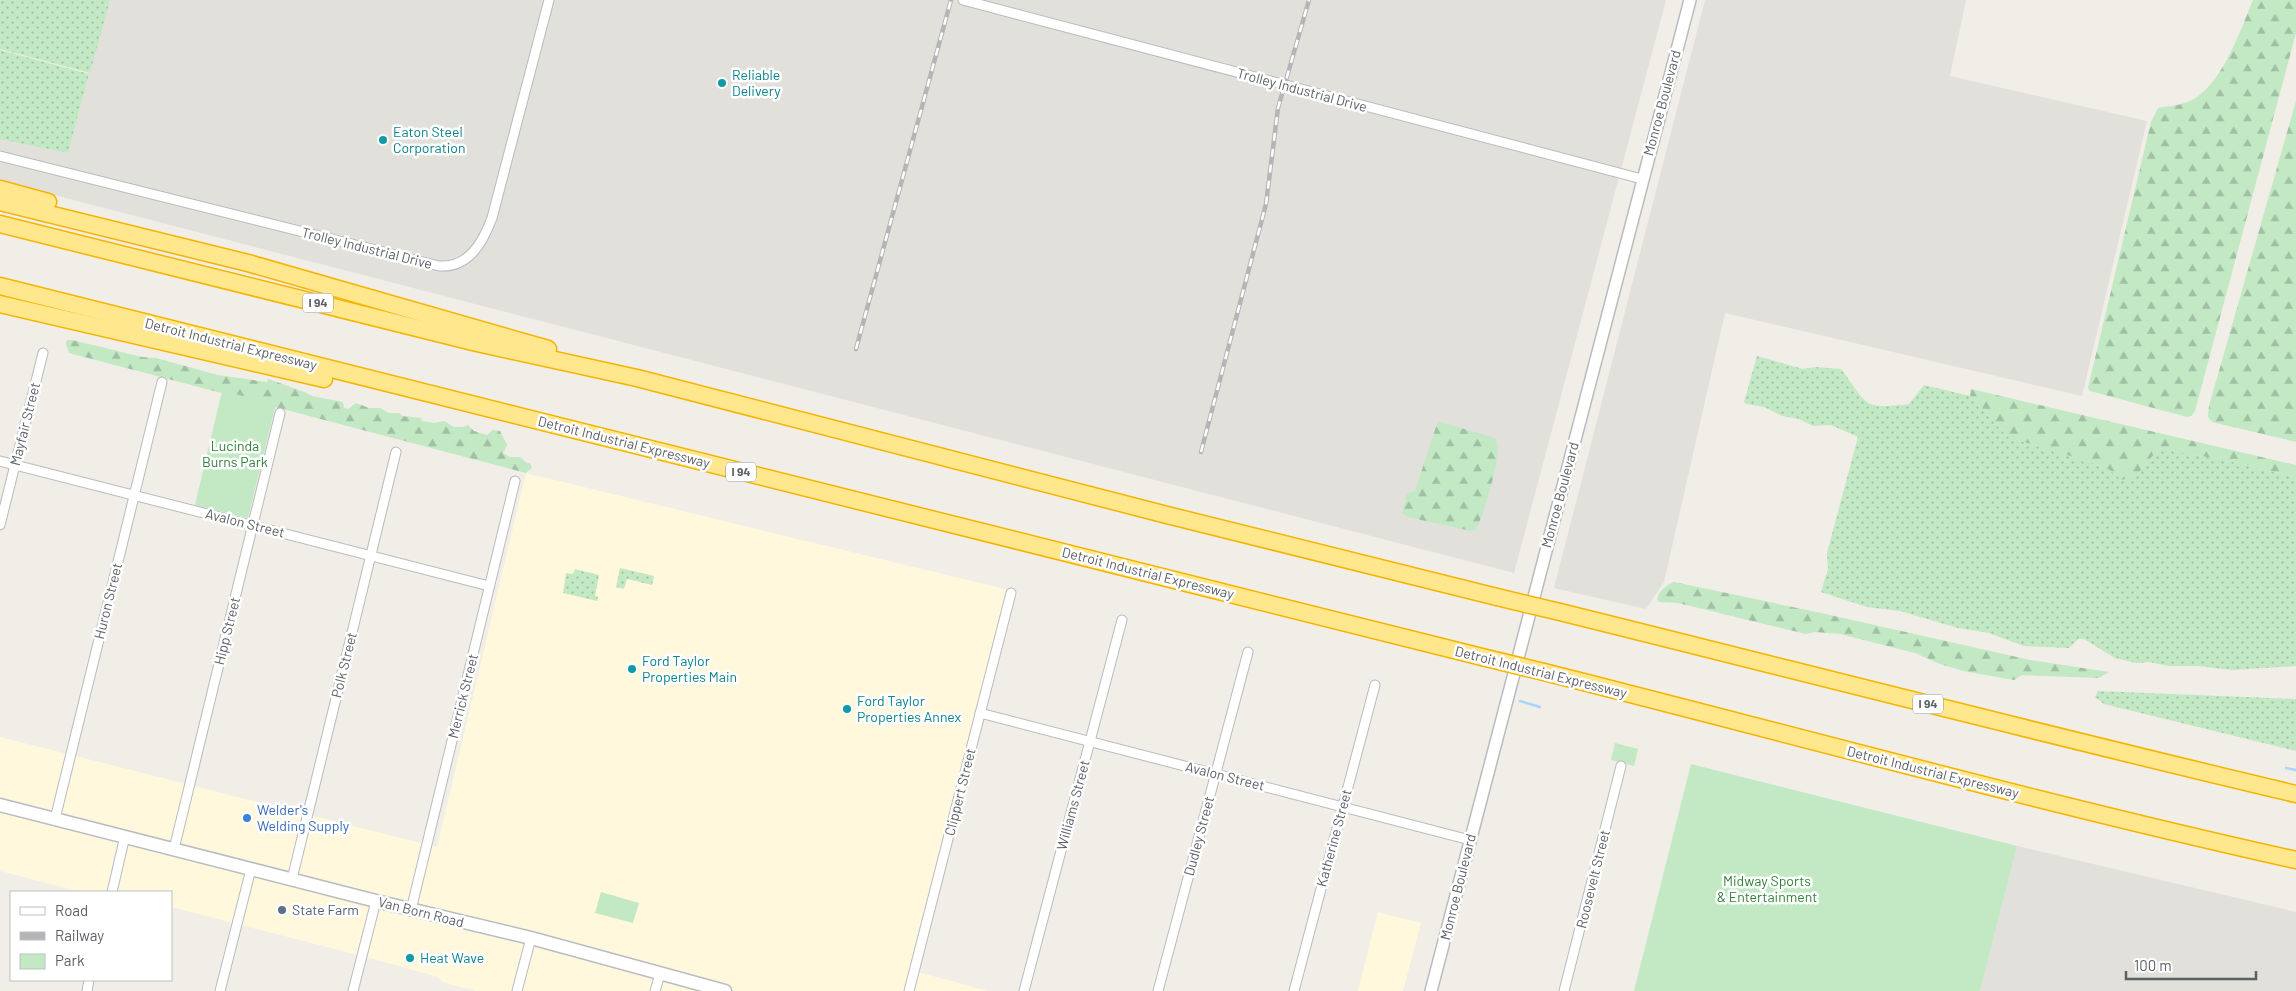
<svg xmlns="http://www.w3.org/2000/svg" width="2296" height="991" viewBox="0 0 2296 991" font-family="Barlow,sans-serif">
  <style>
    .commercial { fill: #fff8dc }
    .industrial { fill: #e1e0da }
    .grass { fill: url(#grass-dots) }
    .forest { fill: url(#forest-firs) }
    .park { fill: #c2e8c4 }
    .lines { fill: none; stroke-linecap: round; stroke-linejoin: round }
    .stream { stroke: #a7d5ff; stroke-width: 2.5 }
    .minor-casing { stroke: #b8bbc0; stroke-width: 11 }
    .tertiary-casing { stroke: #b8bbc0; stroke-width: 14 }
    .secondary-casing { stroke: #b9bcc2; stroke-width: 15 }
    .motorway-casing { stroke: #f6b400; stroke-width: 19 }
    .minor { stroke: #fff; stroke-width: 9 }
    .tertiary { stroke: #fff; stroke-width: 11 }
    .secondary { stroke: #fff; stroke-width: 12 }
    .motorway { stroke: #ffe78e; stroke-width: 16 }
    .rail-casing { stroke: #b5b5b7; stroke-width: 4.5 }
    .rail { stroke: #fff; stroke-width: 2.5; stroke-dasharray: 8; stroke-linecap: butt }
    .motorway-bridge-casing { stroke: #f6b400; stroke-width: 19; stroke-linecap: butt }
    .motorway-bridge { stroke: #ffe78e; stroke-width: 16 }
    .culture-dot { fill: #0f9aa8; stroke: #fff; stroke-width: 2 }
    .shop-dot { fill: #3f7fe0; stroke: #fff; stroke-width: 2 }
    .service-dot { fill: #5c6f8a; stroke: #fff; stroke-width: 2 }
    .labels { text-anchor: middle; stroke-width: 5; stroke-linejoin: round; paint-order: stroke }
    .shield { fill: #fff; stroke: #8e9095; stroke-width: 1 }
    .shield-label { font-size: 12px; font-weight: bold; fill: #5d6167 }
    .culture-label { font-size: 14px; fill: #0d838f; stroke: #fff; text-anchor: start }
    .street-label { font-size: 14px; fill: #5d6167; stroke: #fff }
    .park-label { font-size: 14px; fill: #318239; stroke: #fff }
    .shop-label { font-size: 14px; fill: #366cbe; stroke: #fff; text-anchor: start }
    .service-label { font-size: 14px; fill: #4e5e75; stroke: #fff; text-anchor: start }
  </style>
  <defs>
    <pattern id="grass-dots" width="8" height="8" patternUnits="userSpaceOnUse" patternTransform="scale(1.25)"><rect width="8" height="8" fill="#c2e8c4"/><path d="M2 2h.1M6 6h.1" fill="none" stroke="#a1bfa3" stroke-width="1.8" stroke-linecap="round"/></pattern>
    <pattern id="forest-firs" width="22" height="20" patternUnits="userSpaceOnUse" patternTransform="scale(1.25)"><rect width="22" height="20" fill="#c2e8c4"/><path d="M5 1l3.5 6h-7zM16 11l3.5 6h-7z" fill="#a1bfa3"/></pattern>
  </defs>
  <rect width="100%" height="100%" fill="#f0eee6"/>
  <g class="commercial">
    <path d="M 526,473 L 1017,592 L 914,971 L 989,991 L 476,991 L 442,982 L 438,977 L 373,959 L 171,907 L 171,892 L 81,892 L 0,871 L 0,737 L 437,847 Z"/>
    <path d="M 1378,912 L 1421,923 L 1403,991 L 1358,991 Z"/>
  </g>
  <g class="industrial">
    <path d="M 109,0 L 1666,0 L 1514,573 L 0,181 L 0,138 L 68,153 Z"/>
    <path d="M 1705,0 L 1966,0 L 1950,76 L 2147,121 L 2082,396 L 1725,313 L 1664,582 L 1646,609 L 1554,588 Z"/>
    <path d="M 2017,846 L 2296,912 L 2296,991 L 1980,991 Z"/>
  </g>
  <g class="grass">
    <path d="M 0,0 L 110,0 L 90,73 L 0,49 Z"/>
    <path d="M 0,50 L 89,74 L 68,153 L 0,139 Z"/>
    <path d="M 1757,356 L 1803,369 L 1815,367 L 1841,369 C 1868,405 1862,410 1909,404 L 1924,385 L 1970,396 L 2008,437 L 2106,467 L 2122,480 L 2137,475 L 2159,448 L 2249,465 C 2265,473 2281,471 2296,478 L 2296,666 L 2232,670 L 2198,666 L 2168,666 L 2150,662 L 2136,663 L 2115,658 L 2084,639 L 2078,639 L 2069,648 L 2024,646 L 1989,633 L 1958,628 L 1900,611 L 1867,607 L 1821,592 L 1828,569 L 1827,553 L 1858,437 L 1831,425 L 1813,426 L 1799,419 L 1782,416 L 1764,407 L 1746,404 L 1744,402 Z"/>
    <path d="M 620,568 L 654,576 L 652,585 L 627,579 L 624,589 L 616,587 Z"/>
    <path d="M 575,569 L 599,575 L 595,596 L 598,597 L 597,601 L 563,593 L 566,573 L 573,574 Z"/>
    <path d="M 2098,691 L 2296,699 L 2296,751 L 2104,704 L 2095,697 Z"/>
  </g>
  <g class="forest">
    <path d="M 2253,0 L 2296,0 L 2296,33 L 2195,411 L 2191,416 L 2187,417 L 2090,391 L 2088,388 L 2151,122 L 2158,108 C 2167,106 2176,106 2185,103 C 2220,92 2240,31 2253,0 Z"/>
    <path d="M 2296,101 L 2296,442 L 2212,422 L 2208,417 L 2209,406 Z"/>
    <path d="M 67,340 L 72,340 L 142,357 L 156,358 L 218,375 L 267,382 L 268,379 C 274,381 309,393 312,396 L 343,402 L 344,408 L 348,409 L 356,403 L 369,408 L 380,408 L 389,413 L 400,413 L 402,416 L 421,418 L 422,421 L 434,423 L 444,421 L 454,427 L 463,427 L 468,425 L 474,431 L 487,435 L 493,430 L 500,431 L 507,445 L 503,453 L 510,457 L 520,457 L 527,463 L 530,463 L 532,468 L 526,473 L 69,353 L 66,344 Z"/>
    <path d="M 1971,389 L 2296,465 L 2296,478 C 2281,471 2265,473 2249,465 L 2159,448 L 2137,475 L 2122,480 L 2106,467 L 2008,437 L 1970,396 Z"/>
    <path d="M 1440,422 L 1495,438 C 1505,450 1483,515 1476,530 L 1471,531 L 1408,517 L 1402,513 L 1407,494 L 1415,491 L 1437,424 Z"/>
    <path d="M 1674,582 L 1821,613 L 2030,660 L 2109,672 L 2099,678 L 2022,675 L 2014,680 L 1963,671 L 1940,664 L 1915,653 L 1840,634 L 1815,632 L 1806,634 L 1678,603 L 1659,602 L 1657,599 C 1660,590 1665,586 1674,582 Z"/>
  </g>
  <g class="park">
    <path d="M 222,391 L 276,404 L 248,518 L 195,505 Z"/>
    <path d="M 1615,743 L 1638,749 L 1634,766 L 1611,760 Z"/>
    <path d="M 1691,764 L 2017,846 L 1980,991 L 1634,991 Z"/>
    <path d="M 601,892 L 639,903 L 633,923 L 595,913 Z"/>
  </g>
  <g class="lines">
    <g class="stream">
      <path d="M 1520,701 L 1540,707"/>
      <path d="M 2286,768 L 2296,770"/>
    </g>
    <defs>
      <g id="minor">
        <path d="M 963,0 L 1642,179"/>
        <path d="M 0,156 L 439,266 C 469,268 483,242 492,218 L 549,0"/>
        <path d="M 0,461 L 489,586"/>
        <path d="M 0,525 L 43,353"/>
        <path d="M 980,713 L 1470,840"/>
        <path d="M 55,819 L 162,382"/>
        <path d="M 174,849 L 280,413"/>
        <path d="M 292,879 L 396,452"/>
        <path d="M 112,892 L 125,836"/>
        <path d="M 411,910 L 515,481"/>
        <path d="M 87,991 L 89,980"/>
        <path d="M 220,991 L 251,869"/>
        <path d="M 353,991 L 376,901"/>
        <path d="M 517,991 L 531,938"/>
        <path d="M 655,991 L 660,974"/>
        <path d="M 909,991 L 1011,593"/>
        <path d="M 1024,991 L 1122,620"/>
        <path d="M 1158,991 L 1248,652"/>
        <path d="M 1294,991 L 1375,685"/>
        <path d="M 1564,991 L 1621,766"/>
      </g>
      <path id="tertiary" d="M 1431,991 L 1690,0"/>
      <path id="secondary" d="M 0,805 L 376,901 L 531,938 L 725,991"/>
      <g id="motorway">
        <path d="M 0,189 L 48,202"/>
        <path d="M 0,202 L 248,263 L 548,349"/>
        <path d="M 0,224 L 477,343 L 637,378 L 1167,515 L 1497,597"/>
        <path d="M 0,286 L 1482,657"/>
        <path d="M 0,304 L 324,379"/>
        <path d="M 1560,612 C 1806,673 2050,736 2296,794"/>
        <path d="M 1544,672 C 1794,735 2044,804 2296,860"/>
      </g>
    </defs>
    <use href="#minor" class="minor-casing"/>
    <use href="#tertiary" class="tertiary-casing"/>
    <use href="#secondary" class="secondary-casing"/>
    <use href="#motorway" class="motorway-casing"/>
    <use href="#minor" class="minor"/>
    <use href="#tertiary" class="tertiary"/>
    <use href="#secondary" class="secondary"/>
    <use href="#motorway" class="motorway"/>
    <defs>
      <g id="rail">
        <path d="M 856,349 L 951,0"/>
        <path d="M 1201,452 L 1266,204 L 1278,108 L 1309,0"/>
      </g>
    </defs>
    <use href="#rail" class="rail-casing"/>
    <use href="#rail" class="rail"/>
    <defs>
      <g id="motorway-bridge">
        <path d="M 1497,597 L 1560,612"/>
        <path d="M 1482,657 L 1544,672"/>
      </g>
    </defs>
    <use href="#motorway-bridge" class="motorway-bridge-casing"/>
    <use href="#motorway-bridge" class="motorway-bridge"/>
  </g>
  <g class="culture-dot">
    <circle cx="722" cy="83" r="5"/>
    <circle cx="383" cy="140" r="5"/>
    <circle cx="632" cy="669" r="5"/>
    <circle cx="847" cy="709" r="5"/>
    <circle cx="410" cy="958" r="5"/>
  </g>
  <circle class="shop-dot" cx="247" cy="818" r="5"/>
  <circle class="service-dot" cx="282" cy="910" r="5"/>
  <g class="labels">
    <g class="shield">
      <rect x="303" y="293.5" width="30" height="19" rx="4"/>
      <rect x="726" y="462.5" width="30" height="19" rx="4"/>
      <rect x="1913" y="694.5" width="30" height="19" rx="4"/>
    </g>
    <g class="shield-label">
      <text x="318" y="307">I 94</text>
      <text x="741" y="476">I 94</text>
      <text x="1928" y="708">I 94</text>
    </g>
    <g class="culture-label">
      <text x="732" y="80">Reliable<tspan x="732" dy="16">Delivery</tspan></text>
      <text x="393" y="137">Eaton Steel<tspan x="393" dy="16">Corporation</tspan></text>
      <text x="642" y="666">Ford Taylor<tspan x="642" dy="16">Properties Main</tspan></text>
      <text x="857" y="706">Ford Taylor<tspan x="857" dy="16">Properties Annex</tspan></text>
      <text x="420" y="963">Heat Wave</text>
    </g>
    <g class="street-label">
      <text transform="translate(1302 90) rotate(15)" y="5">Trolley Industrial Drive</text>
      <text transform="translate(1662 103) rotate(-75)" y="5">Monroe Boulevard</text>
      <text transform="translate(367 248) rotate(14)" y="5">Trolley Industrial Drive</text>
      <text transform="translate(231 344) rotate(14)" y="5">Detroit Industrial Expressway</text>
      <text transform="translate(25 424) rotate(-76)" y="5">Mayfair Street</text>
      <text transform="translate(624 442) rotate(14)" y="5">Detroit Industrial Expressway</text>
      <text transform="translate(1560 495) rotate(-75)" y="5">Monroe Boulevard</text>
      <text transform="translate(245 523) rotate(14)" y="5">Avalon Street</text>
      <text transform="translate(1148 573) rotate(14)" y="5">Detroit Industrial Expressway</text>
      <text transform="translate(108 601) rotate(-76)" y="5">Huron Street</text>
      <text transform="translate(227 631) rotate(-76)" y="5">Hipp Street</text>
      <text transform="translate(344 665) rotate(-76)" y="5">Polk Street</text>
      <text transform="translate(1541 672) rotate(14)" y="5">Detroit Industrial Expressway</text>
      <text transform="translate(463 696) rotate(-76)" y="5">Merrick Street</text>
      <text transform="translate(1933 772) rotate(14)" y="5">Detroit Industrial Expressway</text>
      <text transform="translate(1225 776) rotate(14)" y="5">Avalon Street</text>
      <text transform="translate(960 792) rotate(-76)" y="5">Clippert Street</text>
      <text transform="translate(1073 805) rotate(-75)" y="5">Williams Street</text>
      <text transform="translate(1199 836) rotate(-75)" y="5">Dudley Street</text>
      <text transform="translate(1334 838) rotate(-75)" y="5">Katherine Street</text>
      <text transform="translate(1593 879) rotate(-76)" y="5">Roosevelt Street</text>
      <text transform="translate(1458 887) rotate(-76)" y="5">Monroe Boulevard</text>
      <text transform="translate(421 912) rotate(14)" y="5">Van Born Road</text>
    </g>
    <g class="park-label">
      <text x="235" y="451">Lucinda<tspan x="235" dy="16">Burns Park</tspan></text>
      <text x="1767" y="886">Midway Sports<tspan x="1767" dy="16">&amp; Entertainment</tspan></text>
    </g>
    <g class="shop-label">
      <text x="257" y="815">Welder's<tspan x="257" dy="16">Welding Supply</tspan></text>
    </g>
    <g class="service-label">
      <text x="292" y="915">State Farm</text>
    </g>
  </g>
  <rect x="10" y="891" width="162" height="90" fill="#ffffff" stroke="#bec0c2"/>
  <rect x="20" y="907" width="25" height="8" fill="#ffffff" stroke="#bec0c2"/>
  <text x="55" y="916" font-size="15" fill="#5d6167">Road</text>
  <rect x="20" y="932" width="25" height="8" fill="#b5b5b7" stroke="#bec0c2"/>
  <text x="55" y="941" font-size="15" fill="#5d6167">Railway</text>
  <rect x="20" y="954" width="25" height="15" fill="#c2e8c4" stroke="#bec0c2"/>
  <text x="55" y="966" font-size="15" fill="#5d6167">Park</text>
  <path d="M2126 971v8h130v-8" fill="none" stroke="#5d6167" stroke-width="2.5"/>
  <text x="2134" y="971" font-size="15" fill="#5d6167" stroke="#ffffff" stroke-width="4" paint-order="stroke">100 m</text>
</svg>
